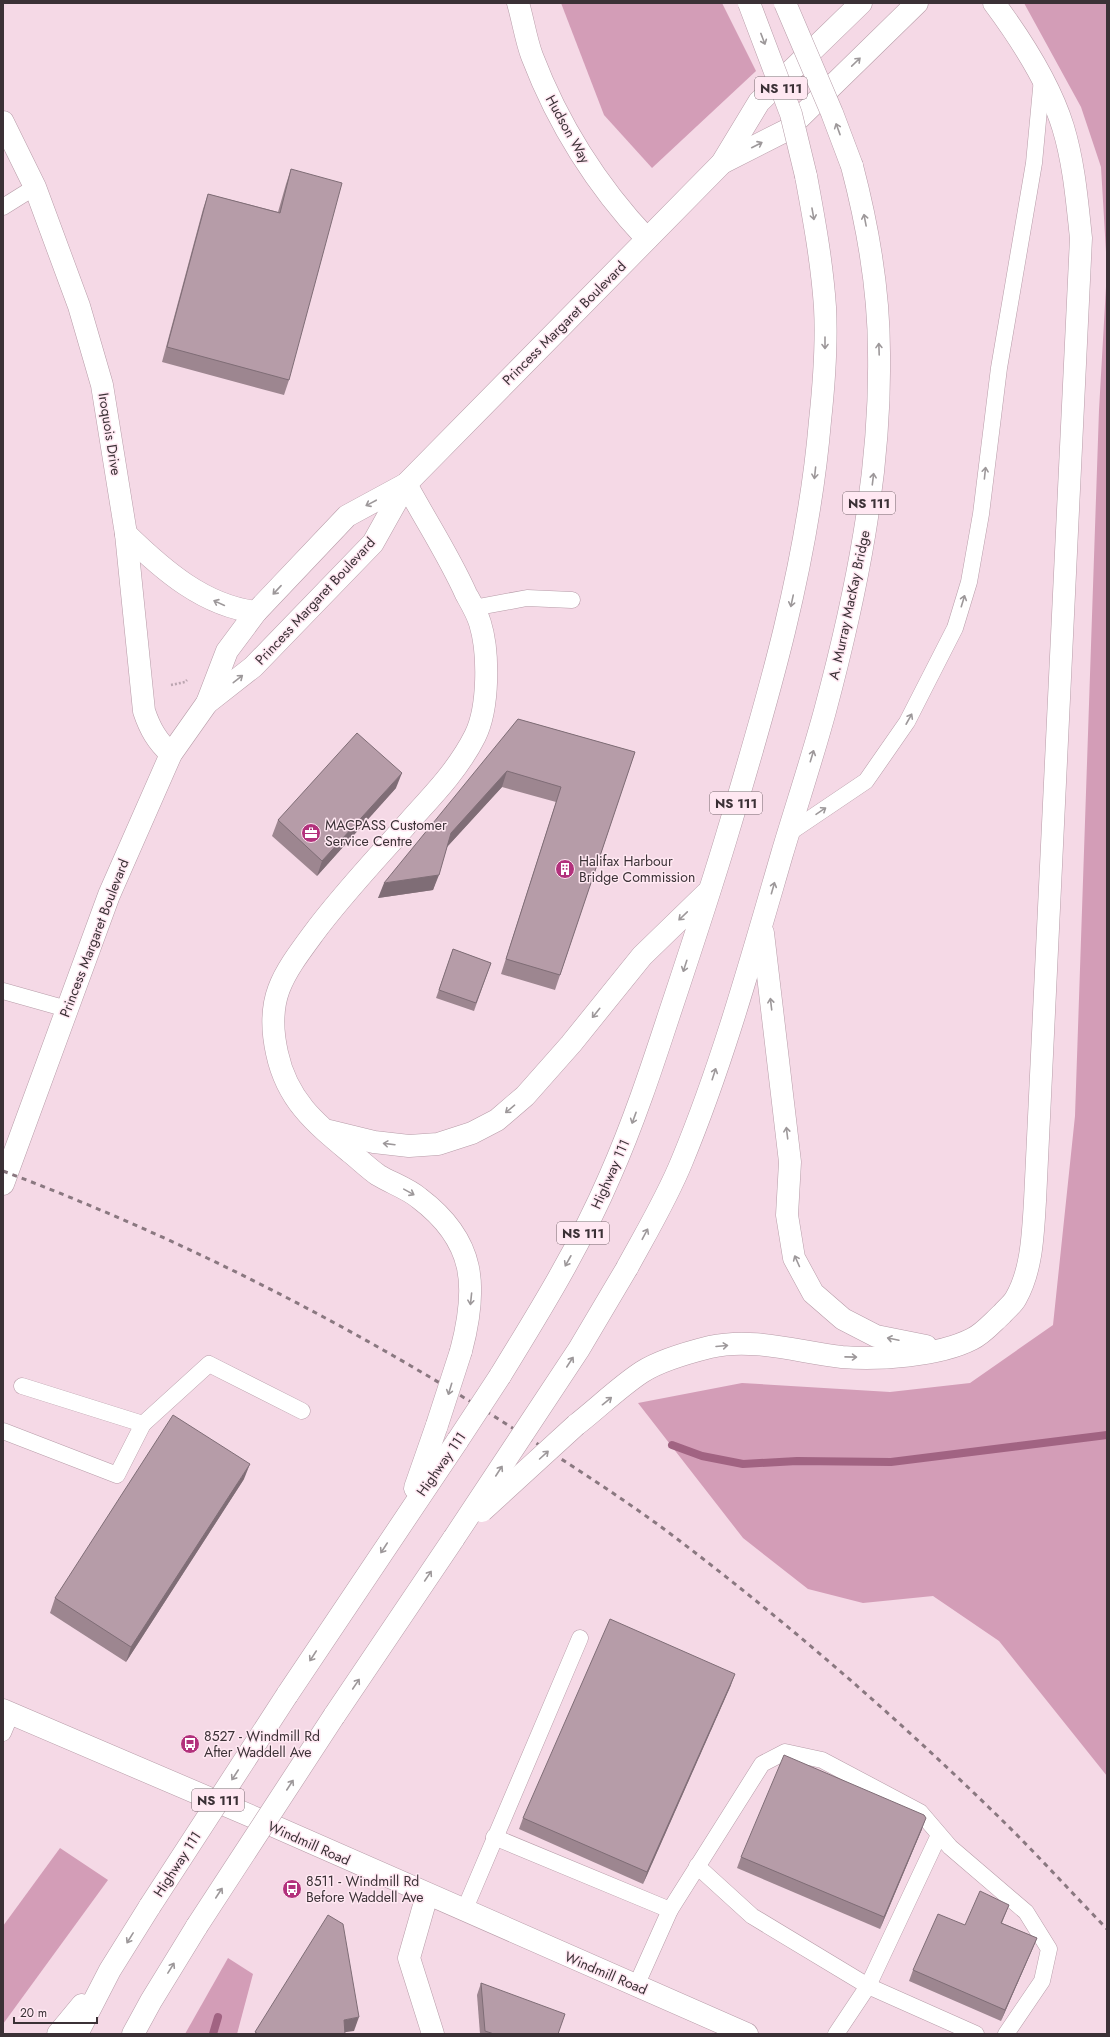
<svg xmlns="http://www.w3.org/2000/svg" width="1110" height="2037" viewBox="0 0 1110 2037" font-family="Jost,sans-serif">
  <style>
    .green { fill: #d39db7 }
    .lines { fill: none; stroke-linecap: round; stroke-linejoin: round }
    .stream { stroke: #a16382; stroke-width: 8 }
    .service-casing { stroke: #b79ca8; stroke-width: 17 }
    .minor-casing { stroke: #b79ca8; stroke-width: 23 }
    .tertiary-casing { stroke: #b79ca8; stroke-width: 23 }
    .secondary-casing { stroke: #b79ca8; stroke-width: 23 }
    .motorway-casing { stroke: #b79ca8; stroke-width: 23 }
    .path { stroke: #bba5b0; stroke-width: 2.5; stroke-dasharray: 2 2; stroke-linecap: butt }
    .service { stroke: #fff; stroke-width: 16 }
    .minor { stroke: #fff; stroke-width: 22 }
    .tertiary { stroke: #fff; stroke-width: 22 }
    .secondary { stroke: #fff; stroke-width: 22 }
    .motorway { stroke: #fff; stroke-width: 22 }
    .rail { stroke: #8a7880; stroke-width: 3; stroke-dasharray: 5 5; stroke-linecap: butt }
    .motorway-bridge-casing { stroke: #b79ca8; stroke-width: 23; stroke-linecap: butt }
    .motorway-bridge { stroke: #fff; stroke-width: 22 }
    .wall { fill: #9d8690 }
    .shaded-wall { fill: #7f6d76 }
    .building { fill: #b69ca8; stroke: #7f6d76 }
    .oneway { stroke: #9d989a }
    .labels { text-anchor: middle; stroke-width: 3; stroke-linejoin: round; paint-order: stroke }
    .shield { fill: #ffe8f2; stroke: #76686e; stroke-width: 1 }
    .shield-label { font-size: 13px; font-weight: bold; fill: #3b3136 }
    .street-label { font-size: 14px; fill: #3b3136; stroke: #ffe8f2 }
    .poi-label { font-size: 14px; fill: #3b3136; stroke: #ffe8f2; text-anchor: start }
  </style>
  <rect width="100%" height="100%" fill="#f5d9e6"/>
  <g class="green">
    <path d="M 561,3 L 722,3 L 756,71 L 652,168 L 604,115 Z"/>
    <path d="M 1024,3 L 1107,3 L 1107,1776 L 999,1641 L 933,1596 L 863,1603 L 808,1589 L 743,1538 L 638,1403 L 742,1383 L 890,1392 L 970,1383 L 1053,1325 L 1075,1116 L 1099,410 L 1107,269 L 1101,167 L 1081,107 Z"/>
    <path d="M 60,1848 L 108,1880 L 3,2024 L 3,1926 Z"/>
    <path d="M 228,1958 L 253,1974 L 237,2034 L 185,2034 Z"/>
  </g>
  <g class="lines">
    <g class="stream">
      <path d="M 672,1445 L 702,1456 L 743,1464 L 797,1461 L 891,1462 L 1107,1435"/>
      <path d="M 213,2034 L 218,2017"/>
    </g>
    <defs>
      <g id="service">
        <path d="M 3,207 L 35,187"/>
        <path d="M 473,608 L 527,598 L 572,600"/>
        <path d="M 789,833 L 866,781 L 907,722 L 955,628 L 969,582 L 981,514 L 999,368 L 1034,163 L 1042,78"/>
        <path d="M 3,991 L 67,1009"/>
        <path d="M 22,1386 L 143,1424 L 209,1364 L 302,1411"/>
        <path d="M 3,1431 L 117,1475 L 143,1424"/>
        <path d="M 3,1733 L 11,1714"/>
        <path d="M 494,1837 L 670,1910 L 636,1986"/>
        <path d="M 697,1866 L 752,1916 L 868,1986 L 939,1835"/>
        <path d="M 670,1910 L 762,1764 L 785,1752 L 822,1760 L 920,1812 L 950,1847 L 1026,1912 L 1049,1949 L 1042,1981 L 1006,2034"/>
        <path d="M 464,1911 L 580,1638"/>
        <path d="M 836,2034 L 868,1986 L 976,2034"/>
      </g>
      <g id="minor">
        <path d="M 518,3 C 523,20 526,40 532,56 C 558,124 597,186 647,239"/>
        <path d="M 3,122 L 35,187 L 79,306 L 102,385 L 126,534 L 144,711 C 150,729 157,741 171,754"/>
        <path d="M 427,1895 L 409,1958 L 433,2034"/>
      </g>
      <g id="tertiary">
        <path d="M 722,163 L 787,130 L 917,3"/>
        <path d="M 126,534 C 163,570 204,606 256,612"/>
        <path d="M 207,703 L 253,667 L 373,543 L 406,484 L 722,163 L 759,102 L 861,3"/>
        <path d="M 3,1184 L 109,895 L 171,754 L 207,703 L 227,651 L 256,612 L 347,516 L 406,484"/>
      </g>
      <path id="secondary" d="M 3,1710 L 260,1820 L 747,2034"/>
      <g id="motorway">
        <path d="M 406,484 C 426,521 449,556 466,594 C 471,603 477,613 480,623 C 489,652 489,708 475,736 C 460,766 438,790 415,815 C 381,854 344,892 313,934 C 282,976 265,999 277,1053 C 287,1100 315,1123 350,1152 C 359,1159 368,1168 378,1175 C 391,1183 407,1188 419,1198 C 476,1241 478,1287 461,1351"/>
        <path d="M 763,933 L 790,1162 L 787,1215 L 794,1258 L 813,1293 L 843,1319 L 876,1336 L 926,1346"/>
        <path d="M 329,1131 L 374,1142 L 409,1146 L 438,1144 L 472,1133 L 497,1120 L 525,1096 L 571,1044 L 642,956 L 709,891"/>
        <path d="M 627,1268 C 646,1233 667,1198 682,1161 C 723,1062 752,957 782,854 C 796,807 812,759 825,711 C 856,595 881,474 879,353 C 879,290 868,227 852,166"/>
        <path d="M 500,1376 C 540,1311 580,1246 610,1176 C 633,1124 651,1070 669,1015 C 689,955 709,895 727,835 C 768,699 808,563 820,421 C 824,384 827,345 825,307 C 822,263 814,219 806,176"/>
        <path d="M 576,1425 C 598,1408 619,1387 642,1372 C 659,1361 690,1352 710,1347 C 753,1337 798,1352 842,1357 C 878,1360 939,1356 972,1339 C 983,1334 993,1322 1002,1314 C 1006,1309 1013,1304 1016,1298 C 1032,1270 1033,1233 1035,1201 L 1081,238 C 1077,201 1074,163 1063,127 C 1050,85 1020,38 994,3"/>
        <path d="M 415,1488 L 437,1425"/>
        <path d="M 287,1695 L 458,1440"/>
        <path d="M 334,1716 L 454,1538"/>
        <path d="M 58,2034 L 82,2005"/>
        <path d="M 77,2034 L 110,1970 L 150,1906"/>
        <path d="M 133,2034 L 151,2001 L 197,1926"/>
      </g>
    </defs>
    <use href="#service" class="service-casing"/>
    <use href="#minor" class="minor-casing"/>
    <use href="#tertiary" class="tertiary-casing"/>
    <use href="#secondary" class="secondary-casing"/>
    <use href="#motorway" class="motorway-casing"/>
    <path class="path" d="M 171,685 L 185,682 L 187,680"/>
    <use href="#service" class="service"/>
    <use href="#minor" class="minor"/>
    <use href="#tertiary" class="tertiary"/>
    <use href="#secondary" class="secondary"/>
    <use href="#motorway" class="motorway"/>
    <path class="rail" d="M 3,1171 C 181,1238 351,1325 511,1427 C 563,1460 615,1493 664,1529 C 785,1620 900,1720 1008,1826 C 1042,1860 1074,1895 1107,1929"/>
    <defs>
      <g id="motorway-bridge">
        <path d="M 749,3 L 791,114 L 806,176"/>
        <path d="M 785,3 L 832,113 L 852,166"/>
        <path d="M 437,1425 L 461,1351"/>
        <path d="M 458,1440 L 500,1376"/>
        <path d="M 482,1511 L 576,1425"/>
        <path d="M 454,1538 L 579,1349 L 627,1268"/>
        <path d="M 150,1906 L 287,1695"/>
        <path d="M 197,1926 L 334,1716"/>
      </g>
    </defs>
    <use href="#motorway-bridge" class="motorway-bridge-casing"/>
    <use href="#motorway-bridge" class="motorway-bridge"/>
  </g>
  <g class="wall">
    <path d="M 291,169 L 289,380 L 284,395 L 162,362 L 203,209 L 208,194 L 278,212 L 286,184 Z"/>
    <path d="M 518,719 L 635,752 L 555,990 L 501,974 L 556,802 L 502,787 L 447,847 L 433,890 L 378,898 Z"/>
    <path d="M 396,788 L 317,876 L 272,836 L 278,820 Z"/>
    <path d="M 453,949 L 491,963 L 474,1011 L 436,998 Z"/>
    <path d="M 244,1479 L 126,1662 L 50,1613 L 55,1598 Z"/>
    <path d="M 731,1685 L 643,1884 L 519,1829 L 523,1818 Z"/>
    <path d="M 922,1829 L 880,1929 L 737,1868 L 741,1857 Z"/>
    <path d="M 1009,1905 L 1002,1923 L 1037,1938 L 1032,1950 L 1001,2021 L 909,1981 L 913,1970 L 965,1925 Z"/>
    <path d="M 481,1983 L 558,2034 L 480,2034 L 477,1995 Z"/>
  </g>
  <g class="shaded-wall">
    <path d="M 507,771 L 502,787 L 446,848 L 451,833 Z"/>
    <path d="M 402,773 L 396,788 L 317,876 L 322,861 Z"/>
    <path d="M 439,875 L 433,890 L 378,898 L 384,883 Z"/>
    <path d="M 250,1464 L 244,1479 L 126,1662 L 131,1647 Z"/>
    <path d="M 735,1674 L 731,1685 L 643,1884 L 647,1872 Z"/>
    <path d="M 926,1818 L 922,1829 L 880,1929 L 884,1917 Z"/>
    <path d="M 1037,1938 L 1032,1950 L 1001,2021 L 1005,2010 Z"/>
    <path d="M 359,2017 L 354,2031 L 339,2033 L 344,2020 Z"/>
  </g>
  <g class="building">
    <path d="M 291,169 L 342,183 L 289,380 L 167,347 L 208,194 L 280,213 Z"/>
    <path d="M 518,719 L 635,752 L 560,975 L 506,959 L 561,787 L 507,771 L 451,833 L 439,875 L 384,883 Z"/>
    <path d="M 357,733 L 402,773 L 322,861 L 278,820 Z"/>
    <path d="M 453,949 L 491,963 L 476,1003 L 439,990 Z"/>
    <path d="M 173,1415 L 250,1464 L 131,1647 L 55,1598 Z"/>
    <path d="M 610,1619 L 735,1674 L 647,1872 L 523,1818 Z"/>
    <path d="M 784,1755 L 924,1815 L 926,1818 L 884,1917 L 741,1857 Z"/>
    <path d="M 980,1891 L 1009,1905 L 1001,1923 L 1037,1938 L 1005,2010 L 913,1970 L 938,1914 L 965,1925 Z"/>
    <path d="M 328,1915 L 343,1924 L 359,2017 L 344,2020 L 345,2034 L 258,2034 L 255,2032 Z"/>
    <path d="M 481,1983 L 565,2014 L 558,2034 L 494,2034 L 485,2031 Z"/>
  </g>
  <defs><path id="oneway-shaft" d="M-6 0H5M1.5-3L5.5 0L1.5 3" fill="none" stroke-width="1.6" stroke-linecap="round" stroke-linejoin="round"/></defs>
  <g class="oneway">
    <use href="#oneway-shaft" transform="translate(763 39) rotate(69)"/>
    <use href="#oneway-shaft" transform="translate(856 62) rotate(-44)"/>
    <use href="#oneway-shaft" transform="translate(838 129) rotate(-110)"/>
    <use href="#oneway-shaft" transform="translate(757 145) rotate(-27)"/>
    <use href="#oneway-shaft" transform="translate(813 214) rotate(80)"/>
    <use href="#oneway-shaft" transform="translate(865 220) rotate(-101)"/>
    <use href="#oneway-shaft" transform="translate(825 343) rotate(90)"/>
    <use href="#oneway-shaft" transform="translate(879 349) rotate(-92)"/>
    <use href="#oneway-shaft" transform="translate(815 473) rotate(96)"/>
    <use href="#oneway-shaft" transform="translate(985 473) rotate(-84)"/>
    <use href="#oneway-shaft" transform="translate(873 479) rotate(-83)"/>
    <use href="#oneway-shaft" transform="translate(371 503) rotate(152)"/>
    <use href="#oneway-shaft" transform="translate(277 590) rotate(133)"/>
    <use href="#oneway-shaft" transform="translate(792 601) rotate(102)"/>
    <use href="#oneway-shaft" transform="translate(963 601) rotate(-73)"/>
    <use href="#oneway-shaft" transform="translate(219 603) rotate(-155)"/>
    <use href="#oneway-shaft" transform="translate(238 679) rotate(-38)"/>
    <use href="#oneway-shaft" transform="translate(909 719) rotate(-61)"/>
    <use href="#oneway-shaft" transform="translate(812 756) rotate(-73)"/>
    <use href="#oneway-shaft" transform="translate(821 811) rotate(-34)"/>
    <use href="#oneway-shaft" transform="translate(773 888) rotate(-74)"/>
    <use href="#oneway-shaft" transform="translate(683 916) rotate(136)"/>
    <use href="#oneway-shaft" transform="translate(685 966) rotate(108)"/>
    <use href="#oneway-shaft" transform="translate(771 1004) rotate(-97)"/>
    <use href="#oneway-shaft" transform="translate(596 1013) rotate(129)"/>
    <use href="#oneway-shaft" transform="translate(714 1074) rotate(-72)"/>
    <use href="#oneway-shaft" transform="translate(510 1109) rotate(140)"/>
    <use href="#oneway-shaft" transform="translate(634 1118) rotate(110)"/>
    <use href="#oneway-shaft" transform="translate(787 1133) rotate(-97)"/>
    <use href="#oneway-shaft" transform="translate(389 1144) rotate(-173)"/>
    <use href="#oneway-shaft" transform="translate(409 1192) rotate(29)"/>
    <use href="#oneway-shaft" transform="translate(645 1234) rotate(-62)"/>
    <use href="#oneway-shaft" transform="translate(568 1261) rotate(119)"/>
    <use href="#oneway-shaft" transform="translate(797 1261) rotate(-114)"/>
    <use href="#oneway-shaft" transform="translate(471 1299) rotate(96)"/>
    <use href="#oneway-shaft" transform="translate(893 1339) rotate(-168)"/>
    <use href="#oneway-shaft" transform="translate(722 1346) rotate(-5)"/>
    <use href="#oneway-shaft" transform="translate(851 1357) rotate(1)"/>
    <use href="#oneway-shaft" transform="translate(570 1362) rotate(-57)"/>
    <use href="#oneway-shaft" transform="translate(450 1389) rotate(107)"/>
    <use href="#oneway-shaft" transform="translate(607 1401) rotate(-39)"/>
    <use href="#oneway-shaft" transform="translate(544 1455) rotate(-42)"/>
    <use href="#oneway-shaft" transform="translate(499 1471) rotate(-57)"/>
    <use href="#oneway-shaft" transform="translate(384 1548) rotate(123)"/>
    <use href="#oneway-shaft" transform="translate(428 1576) rotate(-56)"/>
    <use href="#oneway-shaft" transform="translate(313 1656) rotate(123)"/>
    <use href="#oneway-shaft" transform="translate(356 1684) rotate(-56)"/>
    <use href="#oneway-shaft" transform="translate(235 1775) rotate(123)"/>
    <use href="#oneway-shaft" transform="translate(290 1785) rotate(-57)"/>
    <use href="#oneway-shaft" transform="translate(219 1893) rotate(-57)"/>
    <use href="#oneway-shaft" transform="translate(130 1938) rotate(122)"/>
    <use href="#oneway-shaft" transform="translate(171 1968) rotate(-58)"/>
  </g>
  <defs>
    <symbol id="office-disc" viewBox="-11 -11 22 22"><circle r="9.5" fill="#b2317c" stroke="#ffe8f2"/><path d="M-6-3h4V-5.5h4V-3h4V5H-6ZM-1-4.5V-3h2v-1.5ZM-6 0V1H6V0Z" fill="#fff"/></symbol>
    <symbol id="building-disc" viewBox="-11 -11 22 22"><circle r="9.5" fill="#b2317c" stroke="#ffe8f2"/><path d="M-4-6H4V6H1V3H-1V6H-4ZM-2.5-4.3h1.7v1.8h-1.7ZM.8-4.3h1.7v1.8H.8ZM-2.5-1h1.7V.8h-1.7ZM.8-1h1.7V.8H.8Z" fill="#fff"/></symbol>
    <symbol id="bus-disc" viewBox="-11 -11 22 22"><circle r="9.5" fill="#b2317c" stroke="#ffe8f2"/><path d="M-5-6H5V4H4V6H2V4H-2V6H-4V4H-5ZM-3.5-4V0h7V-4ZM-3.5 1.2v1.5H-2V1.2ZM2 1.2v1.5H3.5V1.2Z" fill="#fff"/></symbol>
  </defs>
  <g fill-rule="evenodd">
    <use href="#office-disc" x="300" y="822" width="22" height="22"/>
    <use href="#building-disc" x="554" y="858" width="22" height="22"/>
    <use href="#bus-disc" x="179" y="1733" width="22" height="22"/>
    <use href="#bus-disc" x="281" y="1878" width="22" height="22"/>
  </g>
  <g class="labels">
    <g class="shield">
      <rect x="755" y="77" width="52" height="22" rx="3"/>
      <rect x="843" y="492" width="52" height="22" rx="3"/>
      <rect x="710" y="792" width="52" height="22" rx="3"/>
      <rect x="557" y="1222" width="52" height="22" rx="3"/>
      <rect x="192" y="1789" width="52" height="22" rx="3"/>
    </g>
    <g class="shield-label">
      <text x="781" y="93">NS 111</text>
      <text x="869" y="508">NS 111</text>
      <text x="736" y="808">NS 111</text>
      <text x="583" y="1238">NS 111</text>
      <text x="218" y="1805">NS 111</text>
    </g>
    <g class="street-label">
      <text transform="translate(568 129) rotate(61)" y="5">Hudson Way</text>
      <text transform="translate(564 323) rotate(-45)" y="5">Princess Margaret Boulevard</text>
      <text transform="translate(110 434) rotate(81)" y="5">Iroquois Drive</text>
      <text transform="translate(315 601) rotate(-47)" y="5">Princess Margaret Boulevard</text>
      <text transform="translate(849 605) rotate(-78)" y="5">A. Murray MacKay Bridge</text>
      <text transform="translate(94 938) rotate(-69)" y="5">Princess Margaret Boulevard</text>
      <text transform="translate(610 1174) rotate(-66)" y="5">Highway 111</text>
      <text transform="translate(441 1464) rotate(-55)" y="5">Highway 111</text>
      <text transform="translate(309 1843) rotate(24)" y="5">Windmill Road</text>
      <text transform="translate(177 1864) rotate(-57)" y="5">Highway 111</text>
      <text transform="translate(606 1973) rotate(23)" y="5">Windmill Road</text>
    </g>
    <g class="poi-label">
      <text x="325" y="830">MACPASS Customer<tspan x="325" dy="16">Service Centre</tspan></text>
      <text x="579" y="866">Halifax Harbour<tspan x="579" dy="16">Bridge Commission</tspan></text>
      <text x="204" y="1741">8527 - Windmill Rd<tspan x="204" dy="16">After Waddell Ave</tspan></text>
      <text x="306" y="1886">8511 - Windmill Rd<tspan x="306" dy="16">Before Waddell Ave</tspan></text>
    </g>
  </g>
  <rect width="1110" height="2037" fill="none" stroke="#3b3136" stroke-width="8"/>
  <path d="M14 2017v6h83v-6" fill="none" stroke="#3b3136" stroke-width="2"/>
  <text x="20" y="2017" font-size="12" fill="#3b3136" stroke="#ffe8f2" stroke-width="3" paint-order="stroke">20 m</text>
</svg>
